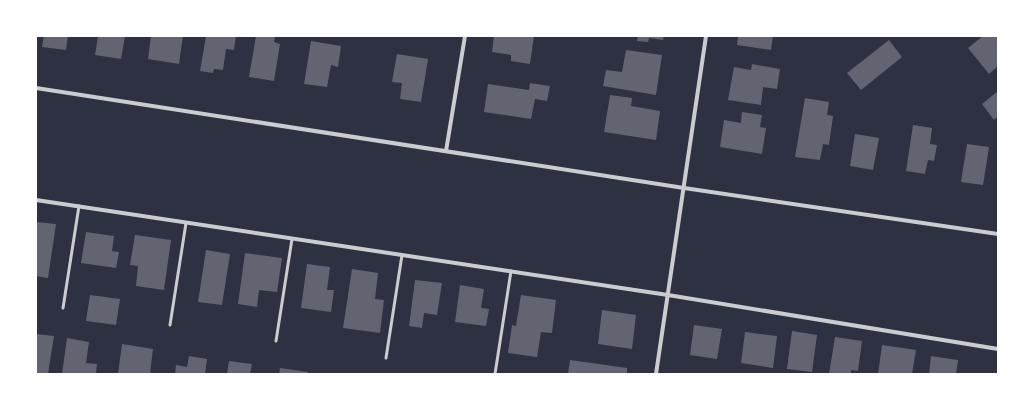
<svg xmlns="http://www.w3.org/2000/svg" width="1034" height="410" viewBox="0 0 1034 410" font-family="'PT Sans Narrow',sans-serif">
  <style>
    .building { fill: #626471 }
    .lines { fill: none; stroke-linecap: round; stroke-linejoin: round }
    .service { stroke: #caccd0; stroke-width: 3 }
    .minor { stroke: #caccd0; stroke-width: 4 }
  </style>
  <rect width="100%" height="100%" fill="#2d3142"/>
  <g class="building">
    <path d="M 44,36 L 68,36 L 66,50 L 42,47 Z"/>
    <path d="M 98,36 L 125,36 L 121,59 L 95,55 Z"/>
    <path d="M 151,36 L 183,36 L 179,64 L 148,59 Z"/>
    <path d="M 206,36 L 236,36 L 234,50 L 226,49 L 223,70 L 214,69 L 213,73 L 200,71 Z"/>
    <path d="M 256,36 L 275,36 L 274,42 L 280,44 L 274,81 L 249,77 Z"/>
    <path d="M 494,36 L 534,36 L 530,64 L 511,61 L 511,55 L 492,52 Z"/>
    <path d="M 638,36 L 664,36 L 663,40 L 649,38 L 648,42 L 637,41 Z"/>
    <path d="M 738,36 L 773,36 L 771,50 L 737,45 Z"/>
    <path d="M 983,36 L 998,37 L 998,66 L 989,74 L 968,48 Z"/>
    <path d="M 889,40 L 902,57 L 861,90 L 847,73 Z"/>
    <path d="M 311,41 L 341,46 L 338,67 L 331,65 L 327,87 L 304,84 Z"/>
    <path d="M 626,50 L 662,55 L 656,95 L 603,86 L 606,70 L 622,72 Z"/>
    <path d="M 397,54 L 428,59 L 421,102 L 400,99 L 402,83 L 392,82 Z"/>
    <path d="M 752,64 L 780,69 L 777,89 L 763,87 L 761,105 L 728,100 L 734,67 L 751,70 Z"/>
    <path d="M 530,83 L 550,86 L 547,101 L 535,99 L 531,119 L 484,112 L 488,84 L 529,90 Z"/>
    <path d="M 998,91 L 998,116 L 994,120 L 982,104 Z"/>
    <path d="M 610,95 L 632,98 L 631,106 L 660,111 L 656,140 L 604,132 Z"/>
    <path d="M 805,98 L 829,102 L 827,115 L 833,116 L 829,145 L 823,144 L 820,160 L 795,157 Z"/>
    <path d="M 742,112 L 762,115 L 760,127 L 766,128 L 762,154 L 720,147 L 724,120 L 741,123 Z"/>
    <path d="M 913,125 L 932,128 L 930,144 L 937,145 L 934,161 L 928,160 L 925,174 L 906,171 Z"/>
    <path d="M 855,134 L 879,138 L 873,170 L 850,166 Z"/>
    <path d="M 967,144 L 989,147 L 983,185 L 961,182 Z"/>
    <path d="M 36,222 L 56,224 L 48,278 L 36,276 Z"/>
    <path d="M 86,232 L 114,236 L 112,251 L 119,252 L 116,268 L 81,263 Z"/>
    <path d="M 135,235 L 171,240 L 164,290 L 136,286 L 138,266 L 130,265 Z"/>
    <path d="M 206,250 L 230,254 L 222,305 L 198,302 Z"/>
    <path d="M 245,253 L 282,258 L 277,292 L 259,290 L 257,307 L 238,304 Z"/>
    <path d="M 307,264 L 330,267 L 327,290 L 334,290 L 331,312 L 301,308 Z"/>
    <path d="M 352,269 L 378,273 L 375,299 L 384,300 L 380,333 L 343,328 Z"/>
    <path d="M 415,280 L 442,283 L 437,315 L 424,313 L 422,328 L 409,326 Z"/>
    <path d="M 460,285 L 484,289 L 481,308 L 489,309 L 486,326 L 455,322 Z"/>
    <path d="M 90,295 L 120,299 L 116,325 L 86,321 Z"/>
    <path d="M 521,295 L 556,300 L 552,333 L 541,332 L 537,357 L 508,353 L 512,325 L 516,326 Z"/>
    <path d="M 602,310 L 636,315 L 632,349 L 598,344 Z"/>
    <path d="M 694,325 L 722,329 L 717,359 L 690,355 Z"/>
    <path d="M 792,331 L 817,335 L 812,372 L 787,369 Z"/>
    <path d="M 745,332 L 777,336 L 773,368 L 741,363 Z"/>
    <path d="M 36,334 L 54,336 L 48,374 L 36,374 Z"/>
    <path d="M 835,337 L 862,341 L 858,371 L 851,370 L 851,374 L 829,374 Z"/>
    <path d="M 67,338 L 89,342 L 86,363 L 97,364 L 96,374 L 62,374 Z"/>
    <path d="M 122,344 L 153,349 L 150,374 L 118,374 Z"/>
    <path d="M 882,345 L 916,350 L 912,374 L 878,374 Z"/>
    <path d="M 189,356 L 207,359 L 205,374 L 175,374 L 176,365 L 187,367 Z"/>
    <path d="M 931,356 L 958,360 L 956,374 L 929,374 Z"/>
    <path d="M 570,360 L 627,368 L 627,374 L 568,374 Z"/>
    <path d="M 229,361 L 252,364 L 250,374 L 227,374 Z"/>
    <path d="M 280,368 L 308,372 L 308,374 L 279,374 Z"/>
  </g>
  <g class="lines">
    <g class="service">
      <path d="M 63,308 L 79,206"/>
      <path d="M 170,325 L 186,223"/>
      <path d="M 276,341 L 292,239"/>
      <path d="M 386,358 L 402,255"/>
      <path d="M 495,374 L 511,271"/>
    </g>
    <g class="minor">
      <path d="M 36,88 L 684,188 L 998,234"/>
      <path d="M 446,151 L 465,36"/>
      <path d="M 36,200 L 668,295 L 998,349"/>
      <path d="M 656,374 L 706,36"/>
    </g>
  </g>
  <rect width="1034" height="410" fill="none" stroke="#ffffff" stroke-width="74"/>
</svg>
